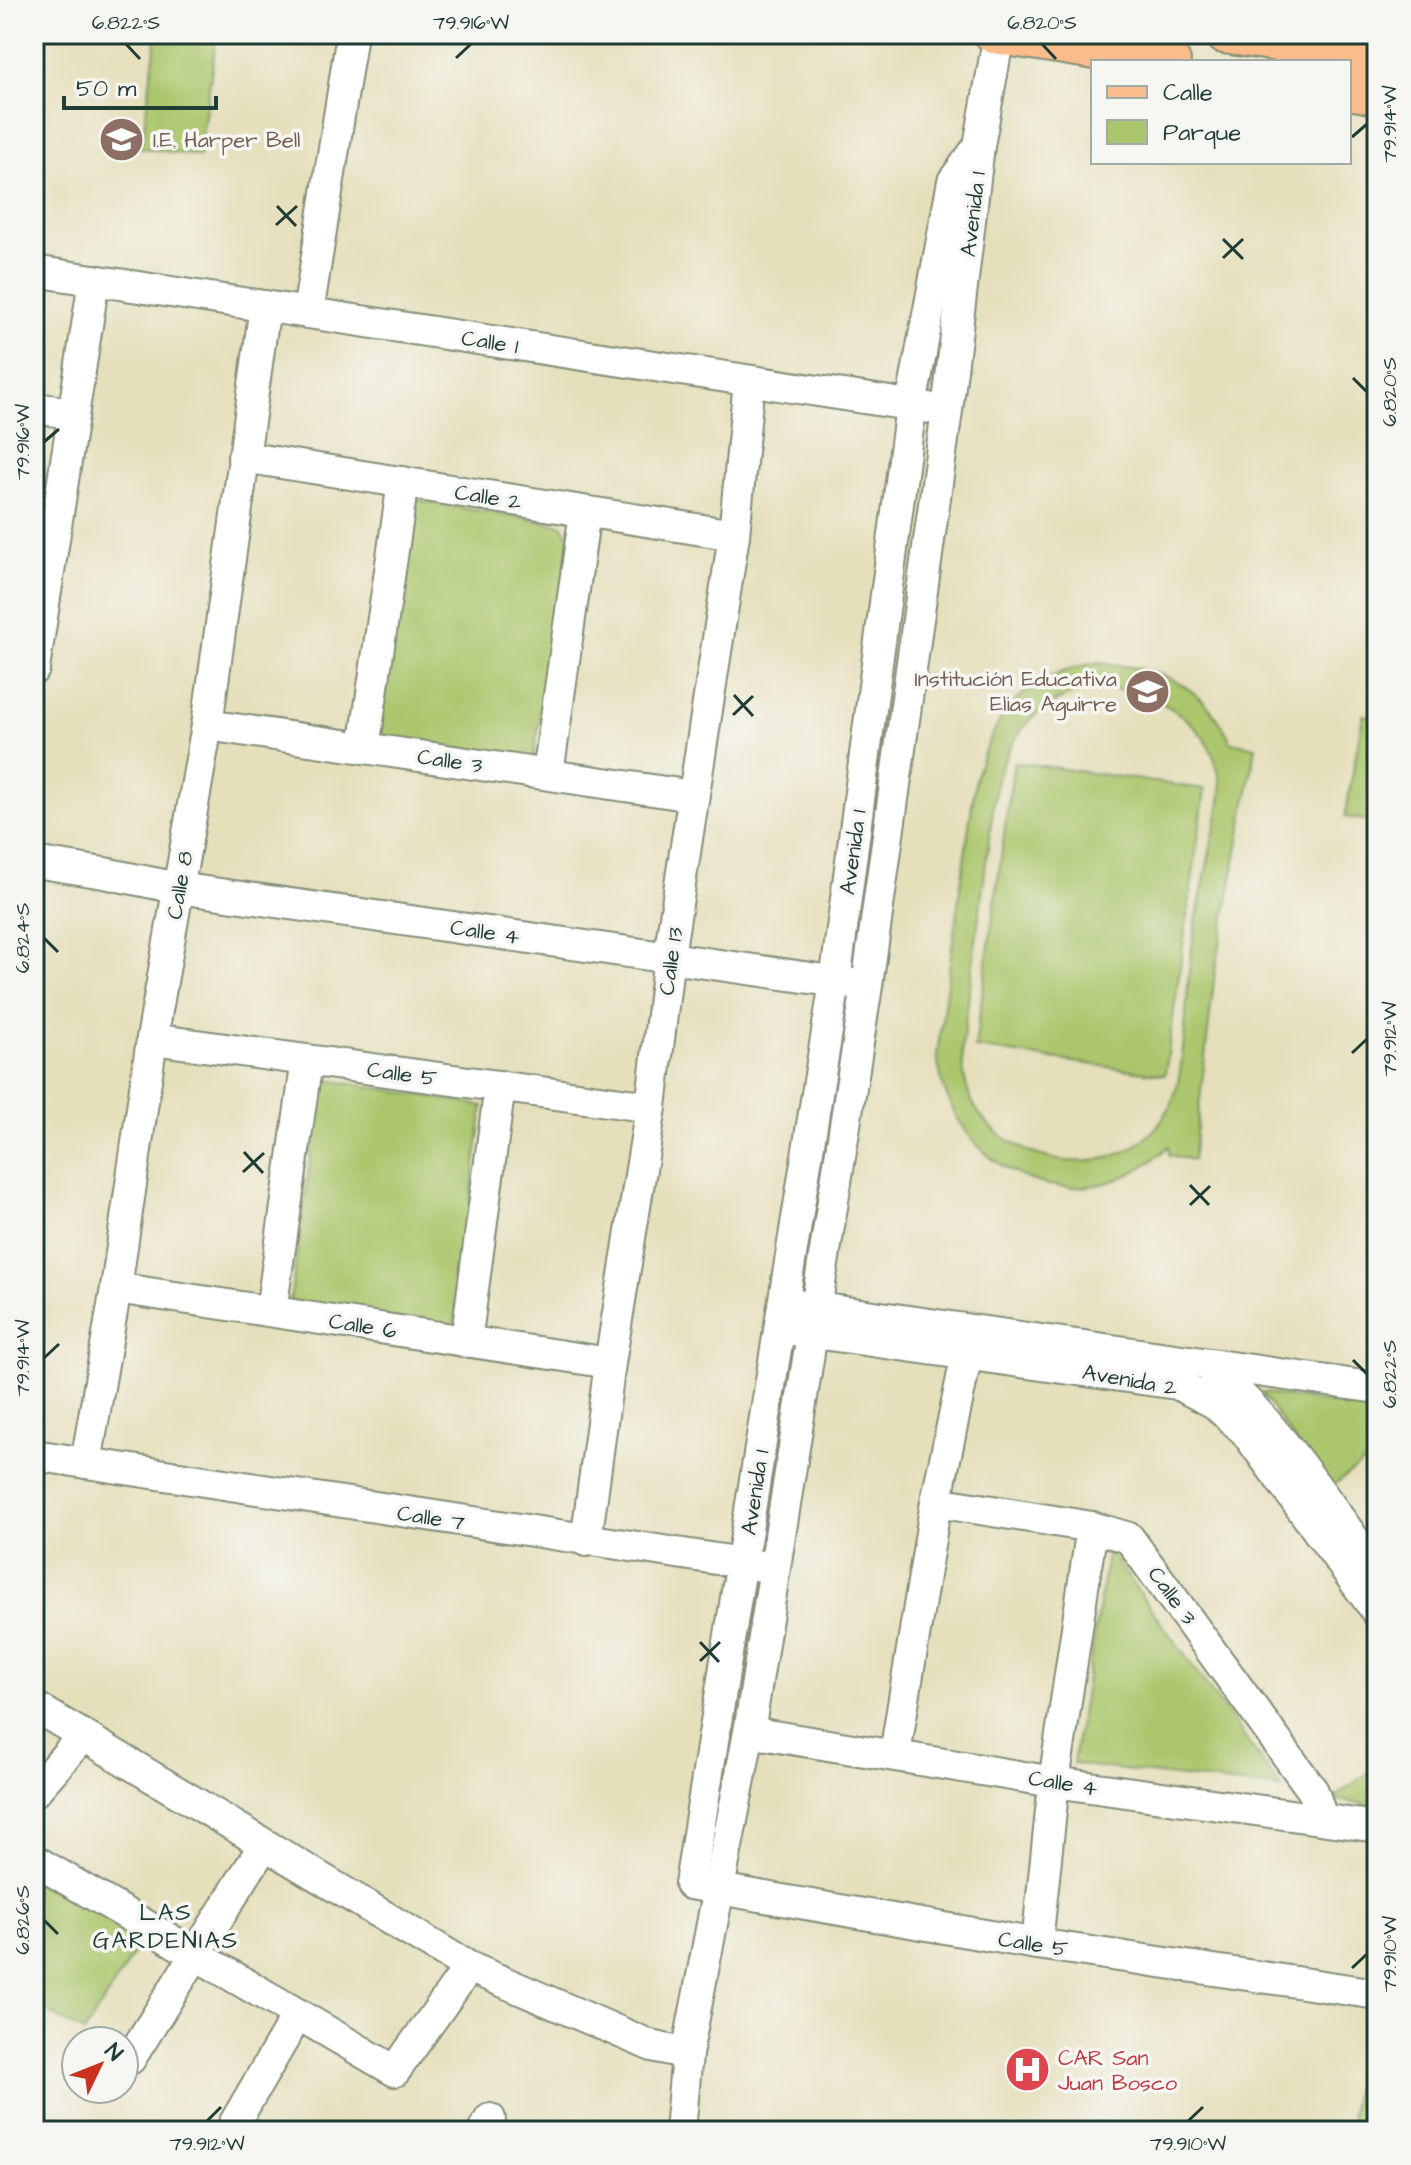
<svg xmlns="http://www.w3.org/2000/svg" width="1411" height="2165" viewBox="0 0 1411 2165" font-family="'Architects Daughter',sans-serif">
  <style>
    .green { fill: #abc66c; stroke: #658250; stroke-width: 2; fill-rule: evenodd }
    .lines { fill: none; stroke-linecap: round; stroke-linejoin: round }
    .minor-casing { stroke: #828e78; stroke-width: 34 }
    .major-casing { stroke: #828e78; stroke-width: 42 }
    .minor { stroke: #fff; stroke-width: 30 }
    .major { stroke: #f9bc8a; stroke-width: 38 }
    .ticks { fill: none; stroke: #1f3d34; stroke-width: 3 }
    .labels { text-anchor: middle; stroke-width: 7; stroke-linejoin: round; paint-order: stroke }
    .education-label { font-size: 22px; fill: #785e54; stroke: #f6f6f2; text-anchor: start }
    .street-label { font-size: 22px; fill: #1f3d34; stroke: #f6f6f2 }
    .health-label { font-size: 22px; fill: #be3a42; stroke: #f6f6f2; text-anchor: start }
    .neighbourhood-label { font-size: 24px; letter-spacing: 2px; fill: #1f3d34; stroke: #f6f6f2 }
    .neatline { fill: none; stroke: #1f3d34; stroke-width: 3 }
    .ticks-label { font-size: 20px; text-anchor: middle; fill: #1f3d34 }
  </style>
  <rect width="100%" height="100%" fill="#f6f6f2"/>
  <filter id="ink" filterUnits="userSpaceOnUse"><feTurbulence type="fractalNoise" baseFrequency=".0125" numOctaves="2"/><feDisplacementMap in="SourceGraphic" scale="16" xChannelSelector="R" yChannelSelector="G"/><feConvolveMatrix kernelMatrix="1 2 1 2 8 2 1 2 1" color-interpolation-filters="sRGB"/></filter>
  <filter id="wash" filterUnits="userSpaceOnUse"><feTurbulence type="fractalNoise" baseFrequency=".006" numOctaves="4" result="noise"/><feDisplacementMap in="SourceGraphic" scale="32" xChannelSelector="R" yChannelSelector="G"/><feGaussianBlur stdDeviation="1.8" result="paint"/><feColorMatrix in="noise" values="0 0 0 0 0 0 0 0 0 0 0 0 0 0 0 0 0 1.4 0 .05"/><feComposite in="paint" operator="in"/></filter>
  <g filter="url(#wash)">
    <rect width="100%" height="100%" fill="#e6dfbb"/>
    <g class="green">
      <path d="M 157,34 L 217,34 L 199,156 L 141,148 Z"/>
      <path d="M 417,500 L 562,525 L 570,537 L 533,761 L 378,743 L 409,507 Z"/>
      <path d="M 1096,663 C 1158,667 1203,682 1231,742 L 1256,747 L 1215,972 L 1193,1160 L 1169,1155 L 1169,1146 C 1080,1232 951,1175 937,1055 L 976,776 C 996,710 1026,676 1096,663 ZM 1103,688 C 1162,693 1215,723 1221,788 C 1222,803 1216,821 1213,836 C 1206,875 1196,915 1191,955 C 1185,996 1187,1078 1168,1110 C 1129,1181 1029,1174 982,1117 C 966,1098 962,1072 962,1048 L 997,778 C 1016,723 1044,696 1103,688 Z"/>
      <path d="M 1363,715 L 1377,717 L 1377,822 L 1345,817 Z"/>
      <path d="M 1014,762 L 1205,789 L 1165,1075 L 975,1048 Z"/>
      <path d="M 329,1080 L 483,1106 L 454,1328 L 290,1301 L 321,1084 Z"/>
      <path d="M 1261,1392 L 1377,1411 L 1377,1453 L 1328,1489 Z"/>
      <path d="M 1108,1550 L 1282,1789 L 1073,1764 Z"/>
      <path d="M 1377,1767 L 1377,1806 L 1333,1799 Z"/>
      <path d="M 34,1872 L 142,1940 L 84,2033 L 34,2004 Z"/>
      <path d="M 1364,2017 L 1377,2019 L 1377,2131 L 1349,2131 Z"/>
    </g>
  </g>
  <g filter="url(#ink)">
    <g class="lines">
      <defs>
        <g id="minor">
          <path d="M 979,146 L 953,181 L 911,406 L 835,982 L 690,1884 L 1037,1944 L 1377,1994"/>
          <path d="M 34,271 L 929,408"/>
          <path d="M 308,313 L 352,34"/>
          <path d="M 34,408 L 73,413"/>
          <path d="M 243,457 L 734,535"/>
          <path d="M 34,669 L 94,280"/>
          <path d="M 207,725 L 693,796"/>
          <path d="M 364,748 L 403,482"/>
          <path d="M 548,774 L 585,512"/>
          <path d="M 34,862 L 104,873 L 178,888 L 853,984"/>
          <path d="M 152,1039 L 651,1107"/>
          <path d="M 116,1288 L 610,1363"/>
          <path d="M 797,1305 L 1377,1388"/>
          <path d="M 271,1311 L 307,1060"/>
          <path d="M 793,1330 L 1177,1384 L 1214,1403 L 1245,1431 L 1377,1612"/>
          <path d="M 466,1342 L 500,1086"/>
          <path d="M 1206,1364 C 1276,1420 1324,1499 1377,1571"/>
          <path d="M 34,1455 L 762,1566"/>
          <path d="M 86,1463 L 116,1288 L 152,1039 L 207,725 L 265,306"/>
          <path d="M 936,1502 L 1092,1527 L 1129,1538 L 1313,1791 L 1322,1818"/>
          <path d="M 586,1541 L 610,1363 L 651,1107 L 669,956 L 734,535 L 749,381"/>
          <path d="M 34,1706 L 469,1967 L 652,2046 L 687,2054"/>
          <path d="M 749,1732 L 1054,1782 L 1377,1827"/>
          <path d="M 895,1754 L 936,1502 L 971,1335"/>
          <path d="M 34,1792 L 82,1737"/>
          <path d="M 34,1860 L 395,2071 L 469,1967"/>
          <path d="M 1037,1944 L 1054,1782 L 1092,1527"/>
          <path d="M 130,2059 L 264,1845"/>
          <path d="M 234,2124 L 298,2014"/>
          <path d="M 483,2131 L 490,2119"/>
          <path d="M 680,2131 L 687,2054 L 749,1732 L 867,986 L 947,411 L 979,146 L 999,35"/>
        </g>
        <g id="major">
          <path d="M 994,34 L 1171,62"/>
          <path d="M 1224,34 L 1377,57"/>
          <path d="M 1349,90 L 1377,95"/>
        </g>
      </defs>
      <use href="#minor" class="minor-casing"/>
      <use href="#major" class="major-casing"/>
      <use href="#minor" class="minor"/>
      <use href="#major" class="major"/>
    </g>
  </g>
  <path class="ticks" d="M 126,44 L 140,59M 1042,44 L 1056,59M 456,58 L 471,44M 1352,137 L 1367,124M 277,206 L 296,226M 276,225 L 297,206M 1223,239 L 1243,259M 1223,258 L 1243,239M 1353,378 L 1367,392M 44,442 L 59,429M 734,695 L 753,716M 733,715 L 753,696M 44,938 L 58,952M 1352,1053 L 1367,1039M 244,1152 L 263,1173M 243,1172 L 264,1153M 1190,1185 L 1209,1205M 1190,1205 L 1210,1186M 44,1358 L 59,1344M 1353,1360 L 1367,1374M 700,1642 L 719,1662M 700,1661 L 720,1642M 44,1920 L 58,1934M 1352,1968 L 1367,1954M 207,2121 L 221,2107M 1188,2121 L 1203,2107"/>
  <defs>
    <symbol id="school-disc" viewBox="-11 -11 22 22"><circle r="9.5" fill="#8d6e63" stroke="#f6f6f2"/><path d="M0-5L7-2L0 1L-7-2ZM-4 1L0 2.5L4 1V4Q0 6-4 4Z" fill="#fff"/></symbol>
    <symbol id="hospital-disc" viewBox="-11 -11 22 22"><circle r="9.5" fill="#e0444e" stroke="#f6f6f2"/><path d="M-5-5h3v3.5h4V-5h3V5h-3V1.5h-4V5h-3Z" fill="#fff"/></symbol>
  </defs>
  <g fill-rule="evenodd">
    <use href="#school-disc" x="96" y="114" width="51" height="51"/>
    <use href="#school-disc" x="1122" y="666" width="51" height="51"/>
    <use href="#hospital-disc" x="1002" y="2044" width="51" height="51"/>
  </g>
  <g class="labels">
    <g class="education-label">
      <text x="153" y="147">I.E. Harper Bell</text>
      <text x="1117" y="686" text-anchor="end">Institución Educativa<tspan x="1117" dy="25">Elias Aguirre</tspan></text>
    </g>
    <g class="street-label">
      <text transform="translate(972 214) rotate(-83)" y="8">Avenida 1</text>
      <text transform="translate(490 341) rotate(9)" y="8">Calle 1</text>
      <text transform="translate(488 496) rotate(9)" y="8">Calle 2</text>
      <text transform="translate(450 760) rotate(8)" y="8">Calle 3</text>
      <text transform="translate(852 852) rotate(-82)" y="8">Avenida 1</text>
      <text transform="translate(179 885) rotate(-80)" y="8">Calle 8</text>
      <text transform="translate(485 931) rotate(8)" y="8">Calle 4</text>
      <text transform="translate(670 961) rotate(-82)" y="8">Calle 13</text>
      <text transform="translate(402 1073) rotate(8)" y="8">Calle 5</text>
      <text transform="translate(363 1325) rotate(9)" y="8">Calle 6</text>
      <text transform="translate(1130 1379) rotate(10)" y="8">Avenida 2</text>
      <text transform="translate(754 1492) rotate(-81)" y="8">Avenida 1</text>
      <text transform="translate(431 1517) rotate(9)" y="8">Calle 7</text>
      <text transform="translate(1173 1595) rotate(54)" y="8">Calle 3</text>
      <text transform="translate(1063 1782) rotate(9)" y="8">Calle 4</text>
      <text transform="translate(1033 1943) rotate(9)" y="8">Calle 5</text>
    </g>
    <g class="health-label">
      <text x="1058" y="2065">CAR San<tspan x="1058" dy="25">Juan Bosco</tspan></text>
    </g>
    <g class="neighbourhood-label">
      <text x="166" y="1920">LAS<tspan x="166" dy="28">GARDENIAS</tspan></text>
    </g>
  </g>
  <rect width="1411" height="2165" fill="none" stroke="#f6f6f2" stroke-width="88"/>
  <rect x="1091" y="60" width="260" height="104" fill="#f6f6f2" stroke="#a0aca6" stroke-width="2"/>
  <rect x="1107" y="86" width="40" height="12" fill="#f9bc8a" stroke="#a0aca6" stroke-width="2"/>
  <text x="1163" y="100" font-size="24" fill="#1f3d34">Calle</text>
  <rect x="1107" y="120" width="40" height="24" fill="#abc66c" stroke="#a0aca6" stroke-width="2"/>
  <text x="1163" y="140" font-size="24" fill="#1f3d34">Parque</text>
  <g transform="translate(100 2065) rotate(47)"><circle r="38" fill="#f6f6f2" stroke="#a0aca6" stroke-width="2"/>
  <path d="M0-6L14 30L0 20L-14 30Z" fill="#c8321e"/>
  <text y="-12" font-size="22" font-weight="bold" text-anchor="middle" fill="#1f3d34">N</text>
  </g>
  <path d="M64 96v12h152v-12" fill="none" stroke="#1f3d34" stroke-width="4"/>
  <text x="76" y="96" font-size="24" fill="#1f3d34" stroke="#f6f6f2" stroke-width="6" paint-order="stroke">50 m</text>
  <rect x="44" y="44" width="1323" height="2077" class="neatline"/>
  <g class="ticks-label">
    <text x="126" y="29">6.822°S</text>
    <text x="471" y="29">79.916°W</text>
    <text x="1042" y="29">6.820°S</text>
    <text transform="translate(1389 124) rotate(-90)" y="7">79.914°W</text>
    <text transform="translate(1389 392) rotate(-90)" y="7">6.820°S</text>
    <text transform="translate(22 442) rotate(-90)" y="7">79.916°W</text>
    <text transform="translate(22 938) rotate(-90)" y="7">6.824°S</text>
    <text transform="translate(1389 1039) rotate(-90)" y="7">79.912°W</text>
    <text transform="translate(22 1358) rotate(-90)" y="7">79.914°W</text>
    <text transform="translate(1389 1374) rotate(-90)" y="7">6.822°S</text>
    <text transform="translate(22 1920) rotate(-90)" y="7">6.826°S</text>
    <text transform="translate(1389 1954) rotate(-90)" y="7">79.910°W</text>
    <text x="207" y="2150">79.912°W</text>
    <text x="1188" y="2150">79.910°W</text>
  </g>
</svg>
